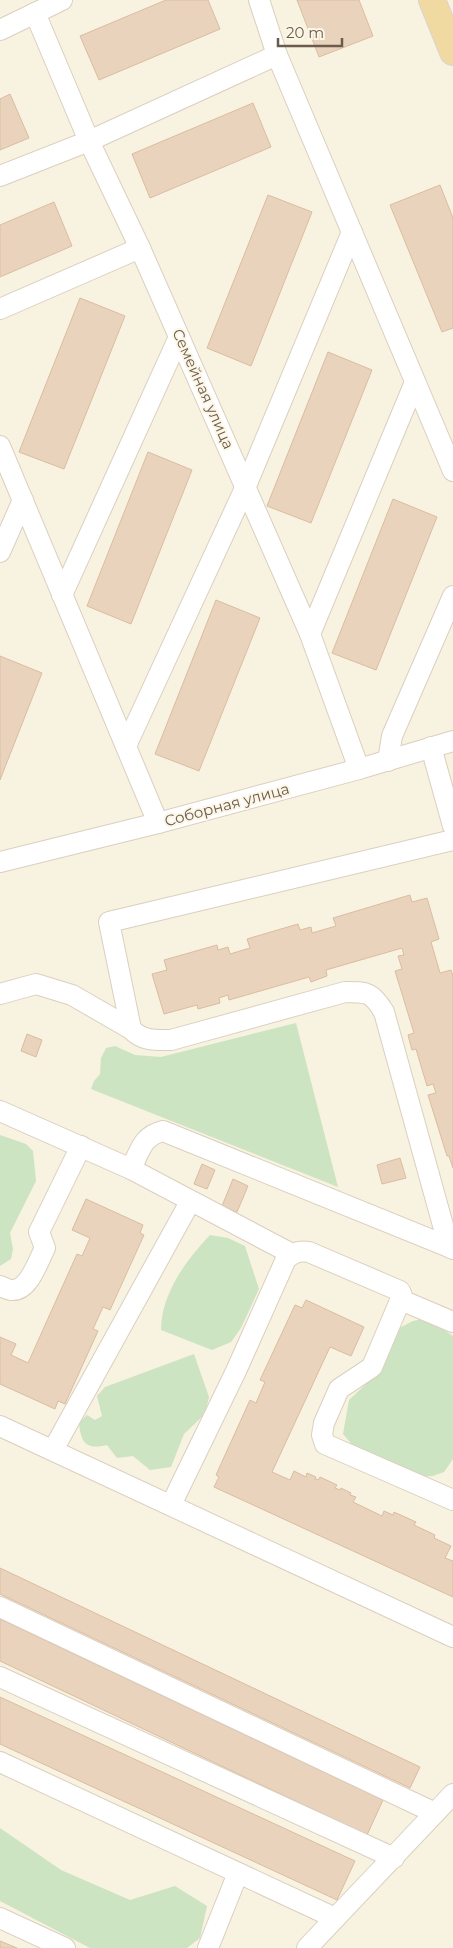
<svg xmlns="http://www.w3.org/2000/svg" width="453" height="1948" viewBox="0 0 453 1948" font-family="Montserrat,sans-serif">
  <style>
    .green { fill: #cce4c2 }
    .building { fill: #ead3bd; stroke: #dbbc9f }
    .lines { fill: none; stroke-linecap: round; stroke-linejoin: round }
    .minor-casing { stroke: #dbcfbf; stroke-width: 22 }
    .major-casing { stroke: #d9d4d0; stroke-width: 28 }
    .minor { stroke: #fff; stroke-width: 20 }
    .major { stroke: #f0daa1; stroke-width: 26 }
    .labels { text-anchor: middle; stroke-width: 4; stroke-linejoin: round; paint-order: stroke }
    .street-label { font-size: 15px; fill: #6c5b4c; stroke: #fcf6e7 }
  </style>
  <rect width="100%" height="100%" fill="#f8f2e1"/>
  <g class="green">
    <path d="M 296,1023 L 338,1187 L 91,1089 L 94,1081 L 100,1074 L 101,1058 L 106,1048 L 115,1046 L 135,1055 L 161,1057 Z"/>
    <path d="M 0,1135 L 26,1144 L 33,1151 L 36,1181 L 10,1233 L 13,1249 L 11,1259 L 0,1266 Z"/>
    <path d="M 210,1235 L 228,1238 L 245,1246 L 259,1289 L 241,1328 L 231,1342 L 212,1350 L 161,1330 C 161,1294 186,1260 210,1235 Z"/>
    <path d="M 426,1318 L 453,1336 L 453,1459 L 444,1472 L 433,1476 L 417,1477 L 354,1447 L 343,1434 L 349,1400 L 380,1371 L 399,1328 L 413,1321 Z"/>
    <path d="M 194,1354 L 209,1397 L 205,1414 L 184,1434 L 171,1467 L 150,1470 L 133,1456 L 117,1458 L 107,1445 C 86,1450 81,1443 79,1423 L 87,1415 L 95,1420 L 102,1416 L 97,1396 L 105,1387 Z"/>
    <path d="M 0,1828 L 61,1870 L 130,1900 L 175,1886 L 207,1906 L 200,1938 L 187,1948 L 90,1948 L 0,1901 Z"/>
  </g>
  <g class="building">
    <path d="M 166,0 L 208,0 L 220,29 L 99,80 L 80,36 Z"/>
    <path d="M 297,0 L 359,0 L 373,36 L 319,57 Z"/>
    <path d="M 10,94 L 29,138 L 0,150 L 0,99 Z"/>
    <path d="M 253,103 L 271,147 L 150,198 L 132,154 Z"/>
    <path d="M 440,185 L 453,218 L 453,328 L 442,332 L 390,205 Z"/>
    <path d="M 268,195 L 312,212 L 251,366 L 207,348 Z"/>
    <path d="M 54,202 L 72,246 L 0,277 L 0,225 Z"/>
    <path d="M 80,298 L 125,316 L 64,469 L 19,452 Z"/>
    <path d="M 328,352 L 372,370 L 311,523 L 267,506 Z"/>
    <path d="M 148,452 L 192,470 L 131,624 L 87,606 Z"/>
    <path d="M 393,499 L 437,517 L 376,670 L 332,653 Z"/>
    <path d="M 216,600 L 260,618 L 199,771 L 155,754 Z"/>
    <path d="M 0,656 L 42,673 L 0,780 Z"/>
    <path d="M 410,895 L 412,902 L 427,898 L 439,939 L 431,942 L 440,973 L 451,970 L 453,976 L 453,1168 L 449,1156 L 447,1156 L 428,1095 L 436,1093 L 433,1084 L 427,1086 L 416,1049 L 412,1050 L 408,1035 L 414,1033 L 395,971 L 402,969 L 398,956 L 404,955 L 402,948 L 326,970 L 327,976 L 311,982 L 309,977 L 229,1000 L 228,995 L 219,998 L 220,1003 L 198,1009 L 197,1005 L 164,1014 L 152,974 L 167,970 L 164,960 L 217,945 L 218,950 L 228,947 L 230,954 L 250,948 L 247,939 L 298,924 L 300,930 L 311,927 L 312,933 L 336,926 L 333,918 Z"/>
    <path d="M 27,1034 L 42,1040 L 36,1057 L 21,1051 Z"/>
    <path d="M 400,1158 L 406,1178 L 382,1184 L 377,1165 Z"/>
    <path d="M 202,1164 L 215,1170 L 207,1189 L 194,1184 Z"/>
    <path d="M 233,1179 L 248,1186 L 237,1212 L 222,1206 Z"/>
    <path d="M 86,1199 L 143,1225 L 140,1233 L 144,1235 L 110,1310 L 103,1307 L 93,1329 L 98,1331 L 65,1404 L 58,1401 L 55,1409 L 0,1384 L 0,1337 L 16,1344 L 11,1355 L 28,1363 L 77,1254 L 82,1256 L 90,1238 L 72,1230 Z"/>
    <path d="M 306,1300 L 364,1327 L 351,1356 L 330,1347 L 272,1472 L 290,1480 L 294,1471 L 306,1477 L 307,1473 L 316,1477 L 315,1479 L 318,1480 L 320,1477 L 337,1485 L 335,1488 L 340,1490 L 341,1488 L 351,1493 L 350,1495 L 356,1497 L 353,1502 L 382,1516 L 384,1511 L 393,1515 L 394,1512 L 416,1522 L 414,1525 L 435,1535 L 434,1538 L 451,1546 L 445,1558 L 453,1561 L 453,1597 L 214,1487 L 219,1477 L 216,1475 L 250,1400 L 256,1403 L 265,1382 L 260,1380 L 295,1305 L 302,1308 Z"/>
    <path d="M 0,1568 L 420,1767 L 410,1788 L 0,1594 Z"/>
    <path d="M 0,1619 L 383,1800 L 367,1835 L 0,1661 Z"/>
    <path d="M 0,1697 L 355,1861 L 337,1900 L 0,1744 Z"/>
    <path d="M 0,1941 L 17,1948 L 0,1948 Z"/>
  </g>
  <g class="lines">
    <defs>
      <g id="minor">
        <path d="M 259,0 L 277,55 L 453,471"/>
        <path d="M 35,13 L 89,141 L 140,248 L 310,634 L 359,769"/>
        <path d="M 0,30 L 62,0"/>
        <path d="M 0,176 L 89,141 L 277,55"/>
        <path d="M 0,309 L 140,248"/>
        <path d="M 0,446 L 158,823"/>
        <path d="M 0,552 L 23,500"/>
        <path d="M 62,595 L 179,337"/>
        <path d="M 310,634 L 415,382"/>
        <path d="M 126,746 L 246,486 L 352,232"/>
        <path d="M 431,747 L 453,826"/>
        <path d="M 388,761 L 392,736 L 453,596"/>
        <path d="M 453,840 L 109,922 L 131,1029 C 142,1041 155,1040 171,1040 L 345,992 C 367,992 372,992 384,1012 L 449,1247 L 453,1249"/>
        <path d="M 0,862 L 158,823 L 359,769 L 453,741"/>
        <path d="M 0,994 L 36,984 L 72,995 L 131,1029"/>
        <path d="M 0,1111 L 131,1169 C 140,1151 142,1136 163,1131 L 449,1247"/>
        <path d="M 131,1169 L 292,1254"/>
        <path d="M 0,1286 C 3,1287 8,1290 11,1290 C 29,1292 38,1261 45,1248 L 39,1232 L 81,1146"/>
        <path d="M 401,1300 L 453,1322"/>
        <path d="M 0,1426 L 453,1637"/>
        <path d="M 53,1450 L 190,1202"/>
        <path d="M 171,1505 L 236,1371 L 286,1259 C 293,1253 299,1250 309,1252 L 400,1291 L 402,1296 L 372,1367 L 339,1389 L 324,1423 L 322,1435 L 325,1444 L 453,1500"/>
        <path d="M 0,1607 L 435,1813"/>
        <path d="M 0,1677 L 394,1858"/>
        <path d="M 0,1762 L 335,1918"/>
        <path d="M 0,1918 L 65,1948"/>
        <path d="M 208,1948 L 238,1873"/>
        <path d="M 307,1948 L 453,1794"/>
      </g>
      <path id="major" d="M 432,0 L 453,52"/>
    </defs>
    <use href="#minor" class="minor-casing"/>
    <use href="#major" class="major-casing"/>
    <use href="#minor" class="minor"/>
    <use href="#major" class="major"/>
  </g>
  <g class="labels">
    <g class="street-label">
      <text transform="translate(203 389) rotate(66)" y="5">Семейная улица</text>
      <text transform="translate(227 805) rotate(-15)" y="5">Соборная улица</text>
    </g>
  </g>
  <path d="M278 38v8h64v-8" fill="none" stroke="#6c5b4c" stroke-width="2.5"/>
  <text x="286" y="38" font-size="15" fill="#6c5b4c" stroke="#fcf6e7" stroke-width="4" paint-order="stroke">20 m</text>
</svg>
